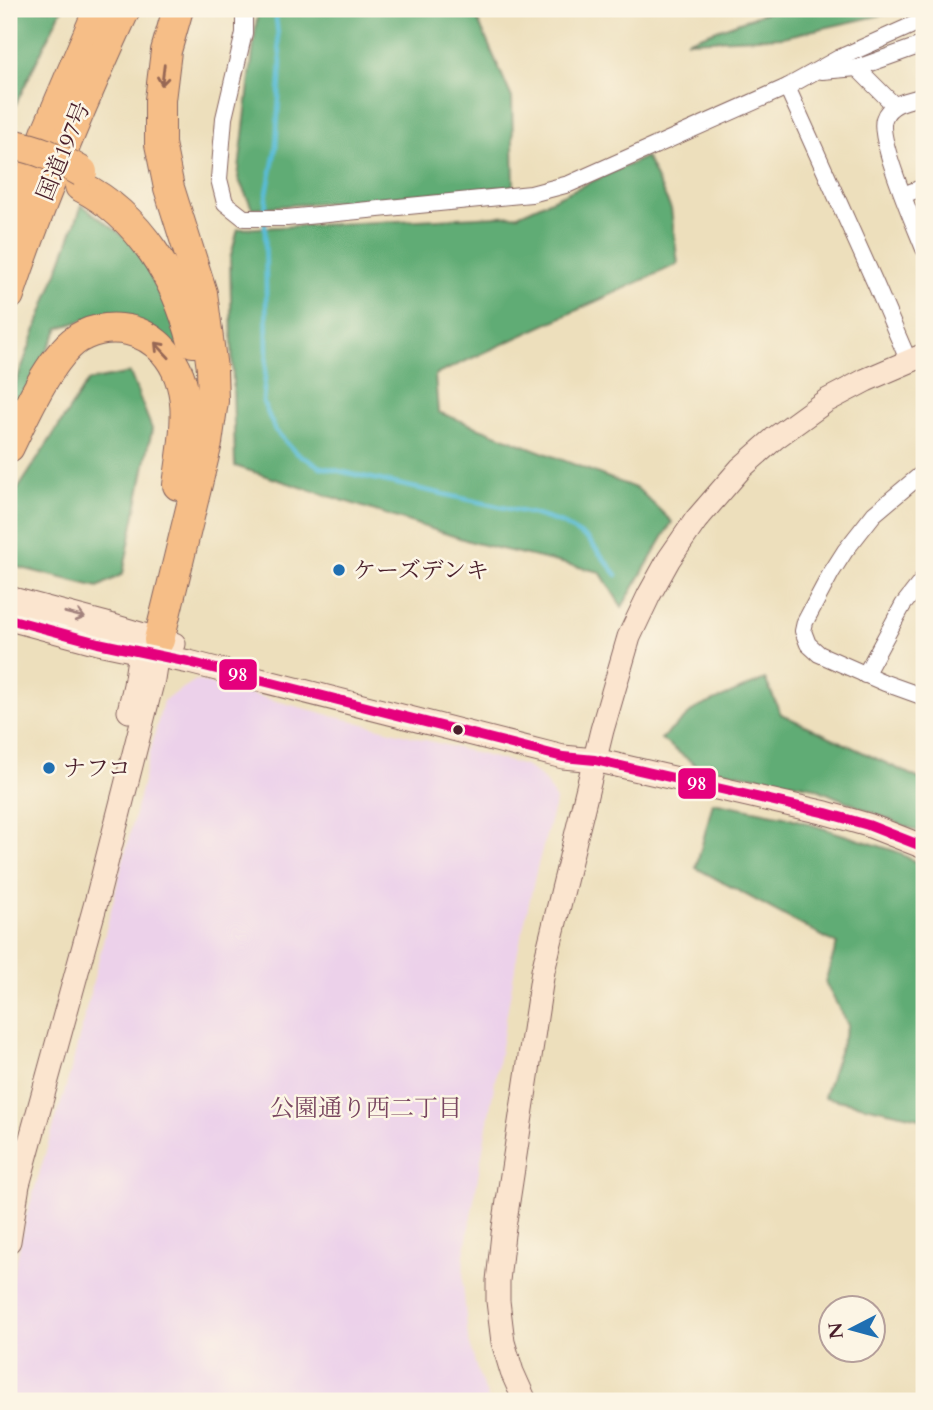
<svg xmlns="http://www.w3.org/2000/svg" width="933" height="1410" viewBox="0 0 933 1410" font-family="Cardo,'Noto Serif JP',serif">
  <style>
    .built { fill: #ecd1ea }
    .forest { fill: #61ac74; stroke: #566650; stroke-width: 2 }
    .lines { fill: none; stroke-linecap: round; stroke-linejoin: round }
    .stream { stroke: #59bcd7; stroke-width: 4.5 }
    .street-casing { stroke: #83625e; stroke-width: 18 }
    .secondary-casing { stroke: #83625e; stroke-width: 25 }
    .highway-casing { stroke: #83625e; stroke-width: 32 }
    .street { stroke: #fff; stroke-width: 16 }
    .secondary { stroke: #fbe5cf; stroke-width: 23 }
    .highway { stroke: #f6be87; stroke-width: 30 }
    .highway-bridge-casing { stroke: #83625e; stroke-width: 32; stroke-linecap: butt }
    .highway-bridge { stroke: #f6be87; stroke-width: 30 }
    .bus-1-casing { stroke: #fcf5e5; stroke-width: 16 }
    .bus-1 { stroke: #e5007d; stroke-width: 10 }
    .oneway { stroke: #976754 }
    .oneway2 { stroke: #a2827d }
    .poi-dot { fill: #1f6fb2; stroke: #fcf5e5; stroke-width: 2.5 }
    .bus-dot { fill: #4a1f2b; stroke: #fcf5e5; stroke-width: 2.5 }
    .labels { text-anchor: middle; stroke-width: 5; stroke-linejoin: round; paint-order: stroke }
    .street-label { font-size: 23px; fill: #4a1f2b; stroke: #fcf5e5 }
    .poi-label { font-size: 23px; fill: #4a1f2b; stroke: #fcf5e5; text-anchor: start }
    .neighbourhood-label { font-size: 24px; fill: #78455f; stroke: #fcf5e5 }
    .line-badge { stroke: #fcf5e5; stroke-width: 2.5 }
    .badge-label { font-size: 19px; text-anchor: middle; font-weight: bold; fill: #fff }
  </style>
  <rect width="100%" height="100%" fill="#fcf5e5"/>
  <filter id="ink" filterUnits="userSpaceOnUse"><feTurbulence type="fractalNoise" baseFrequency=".0143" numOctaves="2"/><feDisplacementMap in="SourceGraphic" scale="14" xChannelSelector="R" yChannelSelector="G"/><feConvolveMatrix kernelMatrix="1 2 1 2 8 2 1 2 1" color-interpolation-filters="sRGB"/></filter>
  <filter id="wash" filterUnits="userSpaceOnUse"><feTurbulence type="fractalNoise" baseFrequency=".00686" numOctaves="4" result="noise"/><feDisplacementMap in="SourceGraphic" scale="28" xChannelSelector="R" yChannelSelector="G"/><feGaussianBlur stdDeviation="1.57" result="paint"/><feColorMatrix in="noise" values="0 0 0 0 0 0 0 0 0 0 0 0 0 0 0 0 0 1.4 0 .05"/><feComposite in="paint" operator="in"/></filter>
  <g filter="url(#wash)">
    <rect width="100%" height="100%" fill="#eddfbc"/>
    <path class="built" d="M 196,680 L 525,766 L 536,773 L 544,780 L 556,800 L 537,868 L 518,951 L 464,1256 L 463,1284 L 468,1338 L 476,1367 L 489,1401 L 9,1401 L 9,1295 L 26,1217 L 71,1070 L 163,701 Z"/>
    <g class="forest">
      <path d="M 9,9 L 62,9 L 11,114 L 9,114 Z"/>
      <path d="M 258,9 L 473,9 L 512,98 L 514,186 L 349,201 L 252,208 L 238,178 Z"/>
      <path d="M 776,9 L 909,9 L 783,37 L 686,41 Z"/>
      <path d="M 646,157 L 671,209 L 678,264 L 435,375 L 438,412 L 638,489 L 672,522 L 622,607 L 600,572 L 475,543 L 235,466 L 230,259 L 238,229 L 518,215 Z"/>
      <path d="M 82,205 L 129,240 L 166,296 L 187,360 L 146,328 L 108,312 L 59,328 L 9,422 L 9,402 Z"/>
      <path d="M 130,373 L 152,429 L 123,574 L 98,587 L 9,565 L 9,503 L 88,381 Z"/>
      <path d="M 765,679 L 781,714 L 924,781 L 924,834 L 810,786 L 697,766 L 661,739 L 695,709 Z"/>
      <path d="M 713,802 L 784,816 L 895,851 L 924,866 L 924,1119 L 824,1097 L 848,1025 L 825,982 L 837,944 L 696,868 Z"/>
    </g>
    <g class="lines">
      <g class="stream">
        <path d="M 265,214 L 266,198 L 276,147 L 281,63 L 275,9"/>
        <path d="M 265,222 L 267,353 L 263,402 L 275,430 L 296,453 L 321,467 L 533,514 L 561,523 L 588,539 L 617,575"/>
      </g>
    </g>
  </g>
  <g filter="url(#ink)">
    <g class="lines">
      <defs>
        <g id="street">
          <path d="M 244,9 L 244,33 L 224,118 L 219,179 L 225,203 L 244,218 L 287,218 L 531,194 L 569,184 L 787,87 L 839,58 L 924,20"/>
          <path d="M 857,68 L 894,105"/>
          <path d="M 822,71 L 857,68 L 924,44"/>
          <path d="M 787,87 L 876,285 L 909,362"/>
          <path d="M 924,96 C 909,100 889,103 884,119 C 877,139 915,226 924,249"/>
          <path d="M 903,195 L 924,187"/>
          <path d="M 924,472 L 874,514 L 845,551 L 831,573 L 805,622 L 803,631 L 808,644 L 819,654 L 885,683 L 924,697"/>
          <path d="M 865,675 L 903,605 L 924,578"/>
        </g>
        <g id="secondary">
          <path d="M 9,598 L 103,623 L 174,644"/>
          <path d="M 9,619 L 98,643 L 189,662 L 563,757 L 595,760 L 826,813 L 868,825 L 924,847"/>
          <path d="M 129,711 L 135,685 L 142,638"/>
          <path d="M 9,1241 L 18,1185 L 97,899 L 153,679 L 159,640"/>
          <path d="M 525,1401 L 512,1372 L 503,1342 L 498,1301 L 498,1281 L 503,1234 L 543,971 L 602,730 L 629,637 L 649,595 L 669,559 L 696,520 L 741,468 L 775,438 L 826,401 L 866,380 L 924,355"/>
        </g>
        <g id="highway">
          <path d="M 80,186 C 140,216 177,279 193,342"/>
          <path d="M 9,235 L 47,131 L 99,9"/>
          <path d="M 9,295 C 41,198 82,102 125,9"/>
          <path d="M 9,447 C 24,416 47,364 73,342 C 88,330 109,326 128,330 C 142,333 155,341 164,351 C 197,388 184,440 178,485"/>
          <path d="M 159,640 L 207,443 L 213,401 L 212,369 L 202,293 L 169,188 L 160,144 L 160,100 L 166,51 L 178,9"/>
        </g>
      </defs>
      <use href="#street" class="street-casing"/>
      <use href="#secondary" class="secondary-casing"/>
      <use href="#highway" class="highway-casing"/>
      <use href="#street" class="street"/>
      <use href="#secondary" class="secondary"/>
      <use href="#highway" class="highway"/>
      <defs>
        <path id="highway-bridge" d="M 9,144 C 37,148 58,158 82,172"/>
      </defs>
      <use href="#highway-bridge" class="highway-bridge-casing"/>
      <use href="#highway-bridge" class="highway-bridge"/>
      <defs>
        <path id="bus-1" d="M 9,619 L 98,643 L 189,662 L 563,757 L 595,760 L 826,813 L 868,825 L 924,847"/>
      </defs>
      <use href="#bus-1" class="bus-1-casing"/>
      <use href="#bus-1" class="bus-1"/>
    </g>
    <defs><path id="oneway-shaft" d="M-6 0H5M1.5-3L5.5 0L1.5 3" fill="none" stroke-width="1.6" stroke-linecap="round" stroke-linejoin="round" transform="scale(1.75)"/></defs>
    <g class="oneway">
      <use href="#oneway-shaft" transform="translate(163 75) rotate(97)"/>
      <use href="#oneway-shaft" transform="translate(162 350) rotate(-133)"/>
    </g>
    <use class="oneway2" href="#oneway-shaft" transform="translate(75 615) rotate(15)"/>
  </g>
  <g class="poi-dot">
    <circle cx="339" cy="570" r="7"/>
    <circle cx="49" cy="768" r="7"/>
  </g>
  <circle class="bus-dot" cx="458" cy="730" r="6"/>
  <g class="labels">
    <g class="street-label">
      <text transform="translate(63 151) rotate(-68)" y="8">国道197号</text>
    </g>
    <g class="poi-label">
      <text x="353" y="578">ケーズデンキ</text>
      <text x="63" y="776">ナフコ</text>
    </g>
    <g class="neighbourhood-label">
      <text x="366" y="1116">公園通り西二丁目</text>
    </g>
  </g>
  <g class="line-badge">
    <rect x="218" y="658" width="40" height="33" rx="7" fill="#e5007d"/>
    <rect x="677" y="767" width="40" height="33" rx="7" fill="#e5007d"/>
  </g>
  <g class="badge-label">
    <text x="238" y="681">98</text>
    <text x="697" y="790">98</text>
  </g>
  <rect width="933" height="1410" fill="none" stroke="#fcf5e5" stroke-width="35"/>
  <g transform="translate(852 1329) rotate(264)"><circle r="33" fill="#fcf5e5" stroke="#b59f9b" stroke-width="2"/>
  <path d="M0-5L12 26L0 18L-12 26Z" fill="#1f6fb2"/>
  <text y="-10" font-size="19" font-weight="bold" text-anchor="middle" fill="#4a1f2b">N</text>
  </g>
</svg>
